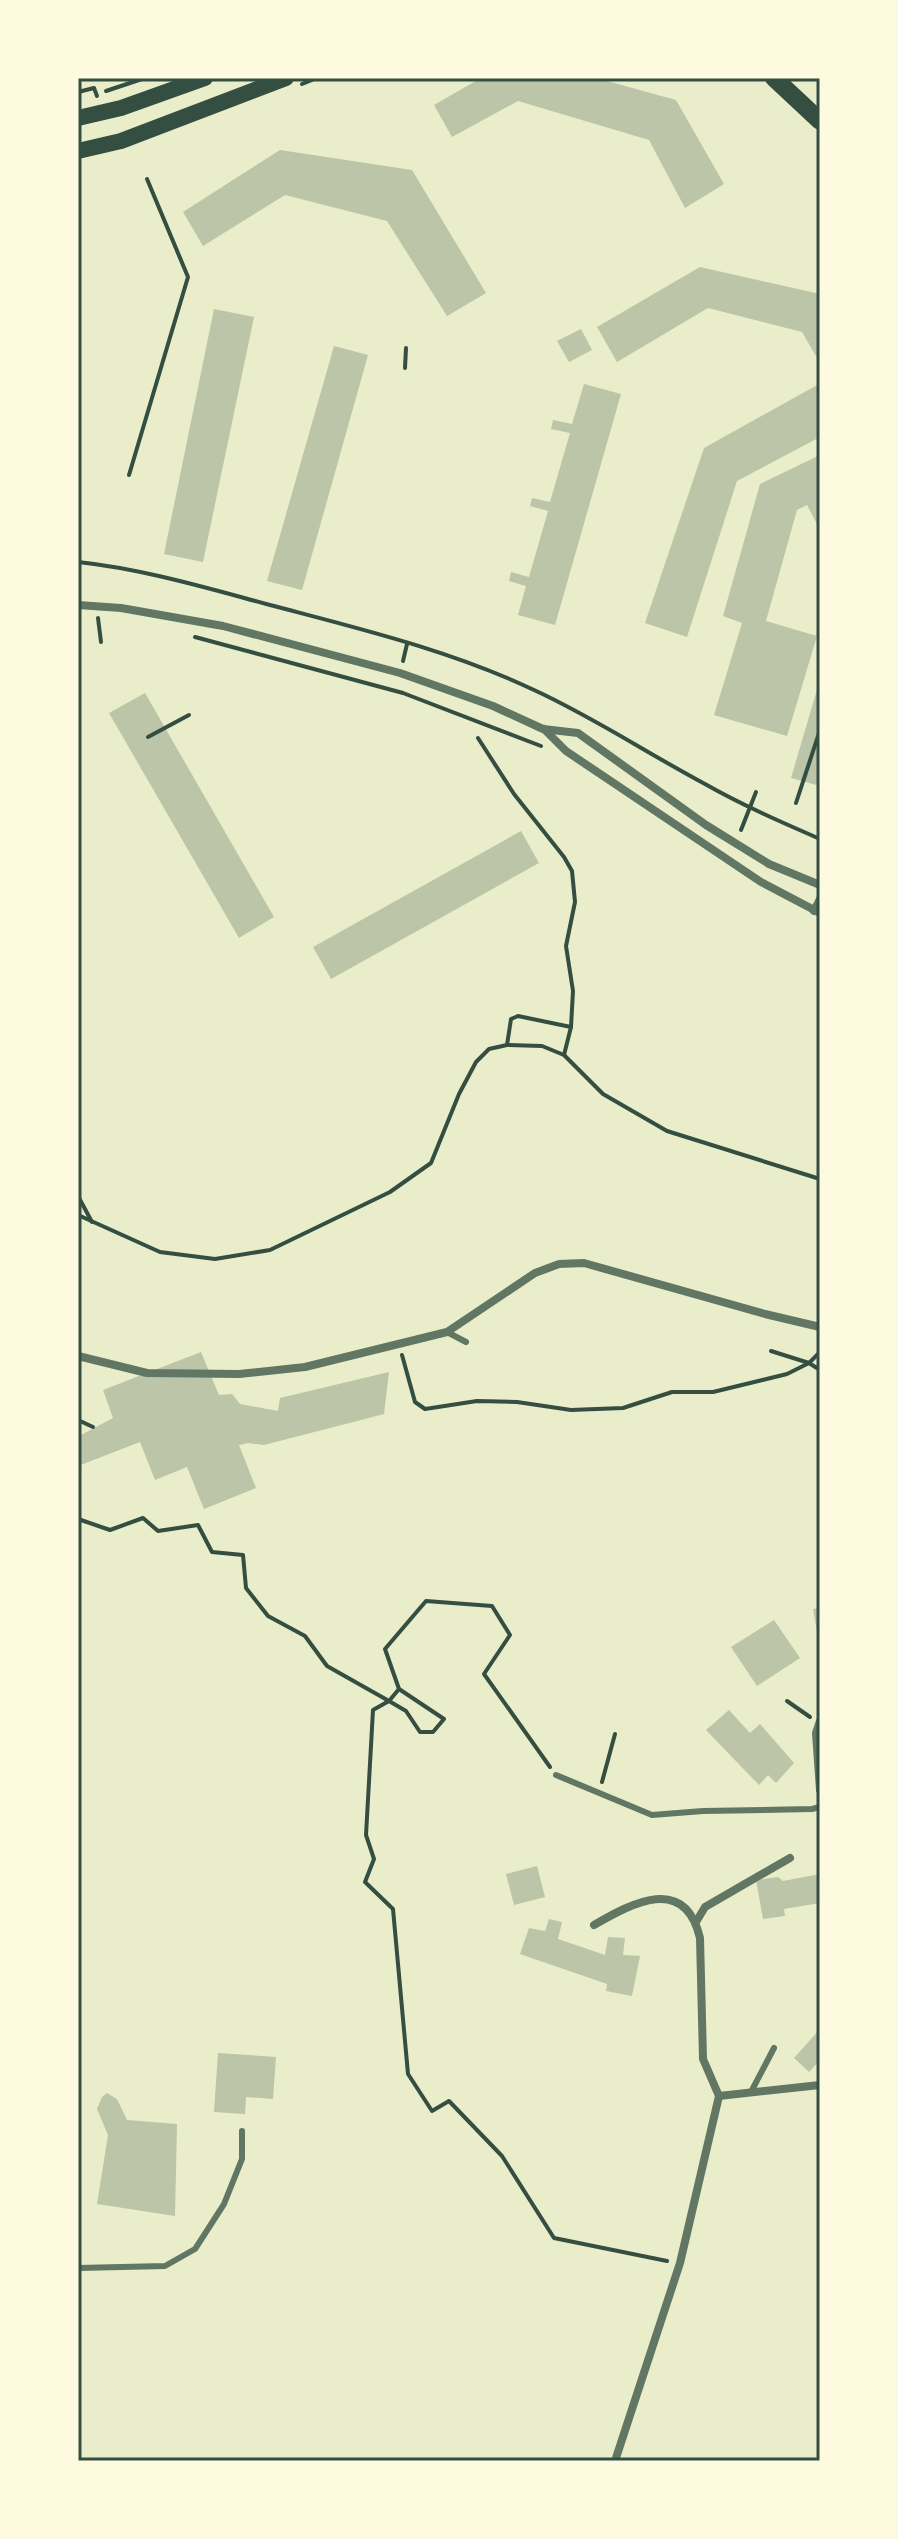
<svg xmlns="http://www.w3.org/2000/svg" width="898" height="2539" viewBox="0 0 898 2539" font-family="'Nunito Sans',sans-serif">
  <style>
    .building { fill: #bcc5a7 }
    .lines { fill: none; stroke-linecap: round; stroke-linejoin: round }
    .path { stroke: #344e41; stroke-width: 4 }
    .service { stroke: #617663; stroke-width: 6 }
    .minor { stroke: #617663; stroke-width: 8 }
    .secondary { stroke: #344e41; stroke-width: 16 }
    .primary { stroke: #344e41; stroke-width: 18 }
    .neatline { fill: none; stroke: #344e41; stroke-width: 3 }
  </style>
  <rect width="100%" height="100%" fill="#e9edc9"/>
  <g class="building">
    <path d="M 481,78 L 596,78 L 676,100 L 724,184 L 685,208 L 649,140 L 518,101 L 452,137 L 434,105 Z"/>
    <path d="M 280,150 L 412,170 L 486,293 L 447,316 L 387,221 L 285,195 L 203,246 L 183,212 Z"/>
    <path d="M 700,267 L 820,294 L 820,363 L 802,332 L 708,308 L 617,362 L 597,327 Z"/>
    <path d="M 214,309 L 254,317 L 203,562 L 164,554 Z"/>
    <path d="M 581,329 L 592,350 L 569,362 L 557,341 Z"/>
    <path d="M 334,346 L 368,355 L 302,590 L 267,581 Z"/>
    <path d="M 584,384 L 621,394 L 555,625 L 518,615 L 526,586 L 509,581 L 511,572 L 529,577 L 548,511 L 530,506 L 532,498 L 550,502 L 570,433 L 551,429 L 553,420 L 572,424 Z"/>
    <path d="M 819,384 L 820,437 L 737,481 L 687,637 L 645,623 L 704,448 Z"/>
    <path d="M 820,455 L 820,530 L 807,505 L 797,510 L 766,621 L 817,636 L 787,736 L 714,715 L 742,623 L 723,616 L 760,484 Z"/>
    <path d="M 819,683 L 820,683 L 820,786 L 791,778 Z"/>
    <path d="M 145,693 L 274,917 L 239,938 L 109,713 Z"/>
    <path d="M 521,831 L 539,863 L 331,979 L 313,947 Z"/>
    <path d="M 201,1352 L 219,1395 L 232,1394 L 240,1404 L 278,1411 L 280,1398 L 389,1372 L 384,1414 L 264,1445 L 248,1443 L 239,1445 L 256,1488 L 204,1509 L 187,1467 L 155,1480 L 140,1442 L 78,1466 L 78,1428 L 81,1435 L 113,1418 L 103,1390 Z"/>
    <path d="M 820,1608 L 820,1632 L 817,1632 L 813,1609 Z"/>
    <path d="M 774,1620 L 800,1658 L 757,1686 L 731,1647 Z"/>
    <path d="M 729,1710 L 750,1733 L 760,1724 L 794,1763 L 776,1783 L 768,1775 L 759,1785 L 706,1730 Z"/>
    <path d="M 537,1866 L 545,1897 L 514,1905 L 506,1874 Z"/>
    <path d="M 820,1874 L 820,1903 L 784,1909 L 785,1916 L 763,1919 L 756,1880 L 778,1877 L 783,1881 Z"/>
    <path d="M 549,1919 L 562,1922 L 558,1939 L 605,1955 L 608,1937 L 625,1938 L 623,1955 L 640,1956 L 632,1996 L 606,1991 L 607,1984 L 520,1954 L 529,1928 L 545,1931 Z"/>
    <path d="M 820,2029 L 820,2060 L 809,2072 L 794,2058 Z"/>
    <path d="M 218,2053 L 276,2057 L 273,2099 L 246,2097 L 245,2114 L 214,2112 Z"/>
    <path d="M 107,2093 L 117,2099 L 127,2120 L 177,2124 L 175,2216 L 97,2204 L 108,2135 L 97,2109 L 102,2097 Z"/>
  </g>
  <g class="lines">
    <g class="path">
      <path d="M 302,84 L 317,78"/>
      <path d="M 106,91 L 145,78"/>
      <path d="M 78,92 L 94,88 L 97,96"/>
      <path d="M 405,368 L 406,348"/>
      <path d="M 129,475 L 188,277 L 147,179"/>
      <path d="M 78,562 C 144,569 210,589 274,606 C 361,629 452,651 534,690 C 593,717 647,753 705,784 C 742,805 781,822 820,839"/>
      <path d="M 98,618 L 101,642"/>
      <path d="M 195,637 L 403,693 L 541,746"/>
      <path d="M 403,661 L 407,644"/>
      <path d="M 148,737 L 189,715"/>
      <path d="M 478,738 L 514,794 L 564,857 L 572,871 L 575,902 L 566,946 L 573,991 L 571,1027 L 564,1055"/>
      <path d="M 796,803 L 820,730"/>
      <path d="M 741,830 L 756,792"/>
      <path d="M 507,1045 L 511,1019 L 518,1016 L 571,1027"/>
      <path d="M 78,1196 L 92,1222"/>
      <path d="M 78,1215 L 160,1252 L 215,1259 L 270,1250 L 390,1192 L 431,1163 L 459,1094 L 476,1062 L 489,1049 L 507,1045 L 542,1046 L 564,1055 L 603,1094 L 667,1131 L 820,1179"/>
      <path d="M 771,1351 L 809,1363 L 820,1370"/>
      <path d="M 402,1355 L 415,1402 L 425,1409 L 477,1401 L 517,1402 L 571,1410 L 623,1408 L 672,1392 L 713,1392 L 787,1374 L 809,1363 L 820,1352"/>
      <path d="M 78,1420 L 93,1427"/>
      <path d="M 78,1519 L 110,1530 L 143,1518 L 158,1531 L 198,1525 L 212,1552 L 243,1555 L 246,1588 L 268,1616 L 305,1636 L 327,1666 L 389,1701 L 399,1689"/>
      <path d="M 787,1701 L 810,1717"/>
      <path d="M 550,1767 L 484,1674 L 510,1635 L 492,1606 L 426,1601 L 385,1649 L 399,1689 L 444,1719 L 433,1732 L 420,1732 L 406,1711 L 389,1701 L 373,1710 L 366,1835 L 374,1859 L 365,1882 L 393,1909 L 408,2074 L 432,2111 L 449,2101 L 502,2156 L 554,2238 L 667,2261"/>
      <path d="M 602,1782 L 615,1734"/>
    </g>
    <g class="service">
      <path d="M 447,1332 L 466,1342"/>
      <path d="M 556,1775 L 652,1815 L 703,1811 L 812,1809 L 820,1807"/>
      <path d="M 751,2092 L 774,2048"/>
      <path d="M 78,2268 L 165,2266 L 195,2249 L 224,2204 L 242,2159 L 242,2131"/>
    </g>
    <g class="minor">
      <path d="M 78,605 L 121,608 L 223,626 L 400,673 L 493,706 L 543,729 L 578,733 L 706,825 L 769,864 L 820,885"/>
      <path d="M 544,729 L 566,751 L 761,882 L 820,913"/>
      <path d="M 814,911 L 820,899"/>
      <path d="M 78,1356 L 147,1373 L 239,1374 L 305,1367 L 447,1332 L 535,1273 L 559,1264 L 584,1263 L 765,1314 L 820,1327"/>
      <path d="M 820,1721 L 816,1733 L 820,1790"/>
      <path d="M 696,1922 L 705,1907 L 790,1858"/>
      <path d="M 594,1925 C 632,1903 685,1874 700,1938 L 703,2059 L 719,2096 L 680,2263 L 615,2461"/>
      <path d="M 719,2096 L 820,2085"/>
    </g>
    <g class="secondary">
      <path d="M 78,118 L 121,108 L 205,78"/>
      <path d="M 78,151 L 121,141 L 286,78"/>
    </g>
    <path class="primary" d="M 774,78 L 820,121"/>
  </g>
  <rect width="898" height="2539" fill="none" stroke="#fefae0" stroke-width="160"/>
  <rect x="80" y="80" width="738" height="2379" class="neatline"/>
</svg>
